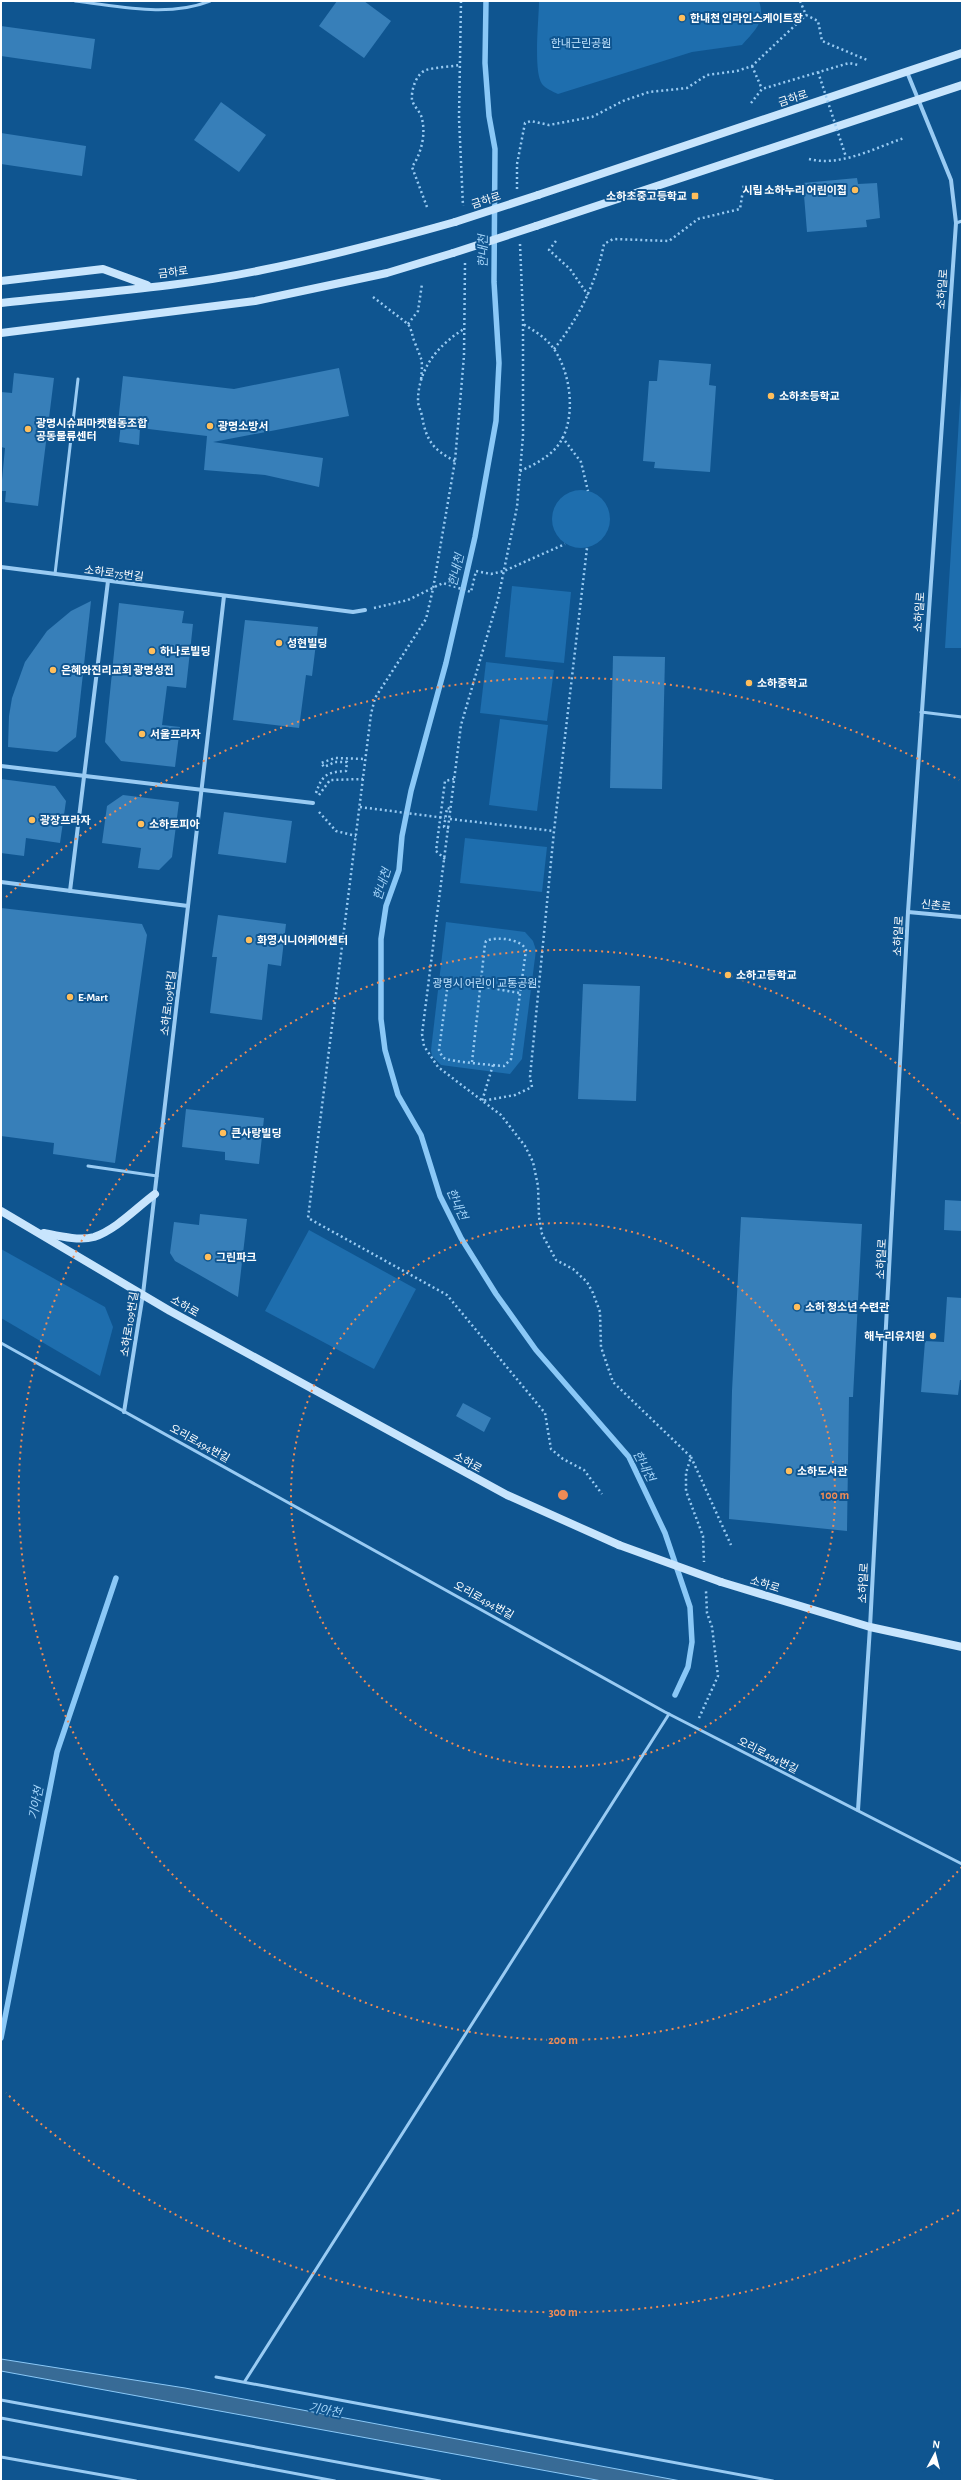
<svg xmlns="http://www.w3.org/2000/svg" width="963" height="2482" viewBox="0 0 963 2482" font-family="'Alegreya Sans','Noto Sans KR',sans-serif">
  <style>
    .green { fill: #1e6eae }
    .water { fill: #386b96; stroke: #8ac8f7 }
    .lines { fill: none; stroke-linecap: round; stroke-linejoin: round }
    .stream { stroke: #8ac8f7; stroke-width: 5.5 }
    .building { fill: #377fb9 }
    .path { stroke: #99cbf3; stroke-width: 2.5; stroke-dasharray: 2 3; stroke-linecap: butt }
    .lane { stroke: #99cbf3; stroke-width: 3 }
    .street { stroke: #99cbf3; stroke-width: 4 }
    .secondary { stroke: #c8e5fd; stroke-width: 8 }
    .path-bridge { stroke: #99cbf3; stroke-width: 2.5; stroke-dasharray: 2 3; stroke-linecap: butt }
    .secondary-bridge { stroke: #c8e5fd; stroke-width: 8 }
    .ring { fill: none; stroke: #ef8b55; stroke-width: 2; stroke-dasharray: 2 4 }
    .poi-dot { fill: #ffbe5b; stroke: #0f5590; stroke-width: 1.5 }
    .labels { text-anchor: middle; stroke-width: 4; stroke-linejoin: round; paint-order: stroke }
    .poi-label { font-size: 11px; font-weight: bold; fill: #fff; stroke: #0f5590; text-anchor: start }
    .park-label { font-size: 11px; fill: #c0e3fe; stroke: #0f5590 }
    .street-label { font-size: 11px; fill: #fff; stroke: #0f5590 }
    .water-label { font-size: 12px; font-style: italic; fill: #a5d5fa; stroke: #0f5590 }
    .centre { fill: #ef8b55; stroke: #0f5590; stroke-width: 2 }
    .ring-label { font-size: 12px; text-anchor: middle; font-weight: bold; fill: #ef8b55; stroke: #0f5590; stroke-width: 4; stroke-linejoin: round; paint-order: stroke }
  </style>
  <rect width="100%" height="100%" fill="#0f5590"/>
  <g class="green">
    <path d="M 539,1 L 759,1 C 766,22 755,30 742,45 L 692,52 L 558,94 C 552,91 546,89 542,84 C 533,71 539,19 539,1 Z"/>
    <path d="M 962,369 L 962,648 L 945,648 Z"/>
    <circle cx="581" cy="519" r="29"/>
    <path d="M 512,586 L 571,592 L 564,663 L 505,657 Z"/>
    <path d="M 486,662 L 554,670 L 547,721 L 480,713 Z"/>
    <path d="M 500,719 L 548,725 L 537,811 L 489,805 Z"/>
    <path d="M 465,838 L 547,847 L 542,892 L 460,883 Z"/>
    <path d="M 446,922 L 525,932 L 533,941 L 536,950 L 522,1059 L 510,1074 L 441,1065 L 432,1056 L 431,1050 Z"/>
    <path d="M 309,1230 L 416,1289 L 374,1369 L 265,1311 Z"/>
    <path d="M 1,1249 L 105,1307 L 113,1327 L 100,1376 L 1,1318 Z"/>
  </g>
  <path class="water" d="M 1,2359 L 185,2388 L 681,2481 L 602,2481 L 1,2371 Z"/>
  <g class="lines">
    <g class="stream">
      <path d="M 486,1 L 485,63 L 489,116 L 495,149 L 494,282 L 499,363 L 496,421 L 475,537 L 446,663 L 411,791 L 402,836 L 399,870 L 386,906 L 381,939 L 381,1019 L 385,1050 L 398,1095 L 421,1135 L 440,1196 L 461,1238 L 496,1294 L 536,1350 L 629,1457 L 665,1533 L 690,1607 L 692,1642 L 688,1667 L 675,1695"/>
      <path d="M 1,2038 L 57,1752 L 116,1578"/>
    </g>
  </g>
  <g class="building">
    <path d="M 337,1 L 364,1 L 391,21 L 364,58 L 319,26 Z"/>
    <path d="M 1,26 L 95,39 L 91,69 L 1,56 Z"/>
    <path d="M 221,102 L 266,135 L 239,172 L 194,140 Z"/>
    <path d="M 1,133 L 86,146 L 82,176 L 1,164 Z"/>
    <path d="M 857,178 L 858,184 L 877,183 L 880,218 L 866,220 L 867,227 L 807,232 L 803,183 Z"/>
    <path d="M 659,360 L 711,364 L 709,385 L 716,386 L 710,472 L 654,468 L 655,462 L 643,461 L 649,381 L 657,381 Z"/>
    <path d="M 339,368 L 349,416 L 213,442 L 323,458 L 319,487 L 265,475 L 204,470 L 207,436 L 140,428 L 139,445 L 119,442 L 121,423 L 118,423 L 123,376 L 234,389 Z"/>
    <path d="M 14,373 L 54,378 L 38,506 L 5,502 L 6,491 L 1,491 L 5,448 L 1,447 L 1,392 L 12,393 Z"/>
    <path d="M 91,601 L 76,737 L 57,752 L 8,747 L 9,716 L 12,698 L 25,662 L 47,631 L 71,611 Z"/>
    <path d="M 119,603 L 184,611 L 182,623 L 193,624 L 186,688 L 167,686 L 162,725 L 180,727 L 175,767 L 121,761 L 105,742 Z"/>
    <path d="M 245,620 L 318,627 L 312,676 L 306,675 L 299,728 L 233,720 Z"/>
    <path d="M 613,656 L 665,657 L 662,789 L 610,788 Z"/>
    <path d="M 1,779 L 55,786 L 66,801 L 60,843 L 26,838 L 24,856 L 1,853 Z"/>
    <path d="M 123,795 L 179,802 L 172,857 L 159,870 L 138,868 L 141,848 L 102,843 L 107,806 Z"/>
    <path d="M 224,812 L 292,821 L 286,863 L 218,854 Z"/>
    <path d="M 1,908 L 142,924 L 147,935 L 115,1163 L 53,1154 L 54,1143 L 1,1136 Z"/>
    <path d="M 218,915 L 286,924 L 281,966 L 268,964 L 262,1020 L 210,1013 L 217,957 L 212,957 Z"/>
    <path d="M 583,984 L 640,986 L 636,1101 L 578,1099 Z"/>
    <path d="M 186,1109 L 264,1118 L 259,1164 L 225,1160 L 225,1152 L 182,1147 Z"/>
    <path d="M 945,1200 L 962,1201 L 962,1231 L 944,1230 Z"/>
    <path d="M 200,1214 L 247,1219 L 238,1297 L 175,1261 L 170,1253 L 174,1222 L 199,1225 Z"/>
    <path d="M 741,1217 L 862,1224 L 853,1397 L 849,1397 L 847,1531 L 729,1519 L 732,1391 Z"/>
    <path d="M 947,1297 L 962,1298 L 962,1380 L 960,1380 L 958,1395 L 921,1392 L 925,1341 L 944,1342 Z"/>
    <path d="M 463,1403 L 491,1418 L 484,1432 L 456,1416 Z"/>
  </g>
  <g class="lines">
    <g class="path">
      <path d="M 461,1 L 459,118 L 463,206"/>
      <path d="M 800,1 L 806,15"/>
      <path d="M 752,66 L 762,89"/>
      <path d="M 751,103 L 762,89 L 849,63 L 858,65"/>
      <path d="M 809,159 C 840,167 875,148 904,138"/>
      <path d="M 517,189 L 517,164 L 525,123 L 531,121 L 549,125 L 592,117 L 623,101 L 649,92 L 687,88 L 707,75 L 737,71 L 752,66 L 806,15 L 818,21 L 822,41 L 867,60"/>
      <path d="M 427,207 L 412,167 C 421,154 426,135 422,119 C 421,112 414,107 412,100 C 411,90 416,74 426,70 C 436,67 449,67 460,65"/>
      <path d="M 556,241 L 549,250 L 570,269 L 588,295"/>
      <path d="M 520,244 L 523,316 L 523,436 L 517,507 L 498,599 L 461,725 L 422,1034 L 424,1046 L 438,1067 L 501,1115 L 525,1146 L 533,1162 L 538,1186 L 539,1217 L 542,1234 L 556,1260 L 573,1269 L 587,1282 L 593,1293 L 600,1312 L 601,1347 L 613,1382 L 691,1457 L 686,1473 L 686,1491 L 703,1536 L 704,1562"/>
      <path d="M 465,263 L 464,356 L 455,461 L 433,589 L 426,619 L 375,698 L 371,714 L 308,1218 L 447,1295 L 545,1413 L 551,1449 L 563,1459 L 584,1470 L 602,1494"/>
      <path d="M 373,297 L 408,324 C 412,330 412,336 415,343 C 422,362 423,357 421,380"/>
      <path d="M 408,324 L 418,311 L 422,284"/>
      <path d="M 554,349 C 579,318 596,283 604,244 L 613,239 L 669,241 L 698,219 L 740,209 L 744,184"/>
      <path d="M 562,437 L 581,462 L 588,491"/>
      <path d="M 455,461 C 433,450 426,440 422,416 C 421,411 418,406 418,401 C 418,369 438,345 464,329"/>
      <path d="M 520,471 C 532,466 545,459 554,450 C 579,425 572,369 550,344 C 543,336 533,330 523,324"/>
      <path d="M 374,608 L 408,600 L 443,583 L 471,592 L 476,571 L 491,574 L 504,571 L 565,544"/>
      <path d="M 316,793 C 322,775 327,772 346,771 L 347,762 L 335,762 L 324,767 L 321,763 L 335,758 L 366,759"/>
      <path d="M 319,795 L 330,780 L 363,779"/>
      <path d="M 360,807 L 445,818"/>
      <path d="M 319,812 L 336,831 L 356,836"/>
      <path d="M 450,819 L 554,831"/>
      <path d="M 449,828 L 444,827 L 447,808 L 451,809"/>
      <path d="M 445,859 L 436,851 L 445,781 L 454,779"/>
      <path d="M 472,1062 L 485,944 L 486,941 C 496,936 522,939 526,950 L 511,1059 L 504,1066 C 493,1065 451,1062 444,1058 C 442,1056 440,1053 439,1050 L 447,990 L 452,984 C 474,983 498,990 520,993"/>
      <path d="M 493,1065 L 482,1101 L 515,1095 L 532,1087 L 530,1077 L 554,831 L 587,548"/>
      <path d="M 691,1457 L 731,1545"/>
      <path d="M 699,1718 L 718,1676 L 712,1627 L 707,1613 L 706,1591"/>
    </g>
    <g class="lane">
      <path d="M 75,1 C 119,6 167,18 210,1"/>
      <path d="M 956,223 L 962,221"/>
      <path d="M 55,574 L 78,379"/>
      <path d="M 921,712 L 962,717"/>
      <path d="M 88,1166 L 157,1176"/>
      <path d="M 1,1343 L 665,1712 L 962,1864"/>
      <path d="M 216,2377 L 773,2481"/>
      <path d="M 245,2381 L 669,1714"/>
      <path d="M 1,2400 L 440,2481"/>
      <path d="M 1,2418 L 335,2481"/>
      <path d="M 1,2457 L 136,2481"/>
    </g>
    <g class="street">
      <path d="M 1,567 L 353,612 L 365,610"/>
      <path d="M 1,766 L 313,803"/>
      <path d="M 1,882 L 188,906"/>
      <path d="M 70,891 L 108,581"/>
      <path d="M 908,912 L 962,917"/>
      <path d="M 124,1412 L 143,1294 L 224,596"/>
      <path d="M 858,1810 L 870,1627 L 908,912 L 956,223 L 951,180 L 907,72"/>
    </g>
    <g class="secondary">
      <path d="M 538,195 L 962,53"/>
      <path d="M 536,226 L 962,85"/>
      <path d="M 1,281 L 103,269 L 147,285"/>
      <path d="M 1,303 C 88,293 176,288 262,270 C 327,257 391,240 455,222"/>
      <path d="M 1,333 L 255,301 L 387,273 L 453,253"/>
      <path d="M 1,1211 L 170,1311 L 507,1495 L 619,1545"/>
      <path d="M 44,1233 C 59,1236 79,1241 94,1237 C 117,1229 136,1208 155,1194"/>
      <path d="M 721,1582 L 870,1627 L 962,1647"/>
    </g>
    <path class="path-bridge" d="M 818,72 L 846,157"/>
    <g class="secondary-bridge">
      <path d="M 455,222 L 538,195"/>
      <path d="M 453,253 L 536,226"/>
      <path d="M 619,1545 L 721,1582"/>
    </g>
  </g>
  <g class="ring">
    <circle cx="563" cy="1495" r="272"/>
    <path d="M962 1867A545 545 0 1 1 962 1123"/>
    <path d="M959 2210A817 817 0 0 1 6 2093M6 897A817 817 0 0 1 959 780"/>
  </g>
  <g class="poi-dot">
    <circle cx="682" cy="18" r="4"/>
    <circle cx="855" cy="190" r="4"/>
    <rect x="691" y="192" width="8" height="8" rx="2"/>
    <circle cx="771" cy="396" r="4"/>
    <circle cx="210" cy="426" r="4"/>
    <circle cx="28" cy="429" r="4"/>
    <circle cx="279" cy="643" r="4"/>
    <circle cx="152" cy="651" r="4"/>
    <circle cx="53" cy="670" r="4"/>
    <circle cx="749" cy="683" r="4"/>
    <circle cx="142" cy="734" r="4"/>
    <circle cx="32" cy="820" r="4"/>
    <circle cx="141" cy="824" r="4"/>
    <circle cx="249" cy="940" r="4"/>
    <circle cx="728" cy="975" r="4"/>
    <circle cx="70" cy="997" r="4"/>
    <circle cx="223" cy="1133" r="4"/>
    <circle cx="208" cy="1257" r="4"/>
    <circle cx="797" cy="1307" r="4"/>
    <circle cx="933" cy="1336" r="4"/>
    <circle cx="789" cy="1471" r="4"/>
  </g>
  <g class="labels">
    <g class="poi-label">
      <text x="690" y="22">한내천 인라인스케이트장</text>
      <text x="847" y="194" text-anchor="end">시립 소하누리 어린이집</text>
      <text x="687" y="200" text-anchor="end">소하초중고등학교</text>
      <text x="779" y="400">소하초등학교</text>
      <text x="36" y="427">광명시슈퍼마켓협동조합<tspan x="36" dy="13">공동물류센터</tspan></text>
      <text x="218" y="430">광명소방서</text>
      <text x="287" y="647">성현빌딩</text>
      <text x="160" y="655">하나로빌딩</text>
      <text x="61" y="674">은혜와진리교회 광명성전</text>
      <text x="757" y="687">소하중학교</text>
      <text x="150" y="738">서울프라자</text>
      <text x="40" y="824">광장프라자</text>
      <text x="149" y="828">소하토피아</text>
      <text x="257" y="944">화영시니어케어센터</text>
      <text x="736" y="979">소하고등학교</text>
      <text x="78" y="1001">E-Mart</text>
      <text x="231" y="1137">큰사랑빌딩</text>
      <text x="216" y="1261">그린파크</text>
      <text x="805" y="1311">소하 청소년 수련관</text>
      <text x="925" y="1340" text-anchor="end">해누리유치원</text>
      <text x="797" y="1475">소하도서관</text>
    </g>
    <g class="park-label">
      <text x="581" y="47">한내근린공원</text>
      <text x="485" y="987">광명시 어린이 교통공원</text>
    </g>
    <g class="street-label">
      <text transform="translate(793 98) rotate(-18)" y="4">금하로</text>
      <text transform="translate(486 200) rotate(-18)" y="4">금하로</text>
      <text transform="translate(173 272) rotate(-7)" y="4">금하로</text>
      <text transform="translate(942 289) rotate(-86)" y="4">소하일로</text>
      <text transform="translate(114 573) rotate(7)" y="4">소하로75번길</text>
      <text transform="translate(919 612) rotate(-86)" y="4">소하일로</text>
      <text transform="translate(936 905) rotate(6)" y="4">신촌로</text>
      <text transform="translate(898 936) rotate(-87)" y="4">소하일로</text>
      <text transform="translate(168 1003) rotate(-83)" y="4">소하로109번길</text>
      <text transform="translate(881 1259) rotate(-87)" y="4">소하일로</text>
      <text transform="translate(185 1306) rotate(30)" y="4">소하로</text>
      <text transform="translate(129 1324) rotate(-81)" y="4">소하로109번길</text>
      <text transform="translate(200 1443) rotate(29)" y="4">오리로494번길</text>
      <text transform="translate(468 1462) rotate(29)" y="4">소하로</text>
      <text transform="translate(863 1583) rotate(-87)" y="4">소하일로</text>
      <text transform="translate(765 1584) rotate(17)" y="4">소하로</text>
      <text transform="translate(484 1600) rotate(29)" y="4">오리로494번길</text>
      <text transform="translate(768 1755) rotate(27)" y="4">오리로494번길</text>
    </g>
    <g class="water-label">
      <text transform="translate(483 251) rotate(-90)" y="4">한내천</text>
      <text transform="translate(456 570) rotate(-77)" y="4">한내천</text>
      <text transform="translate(382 884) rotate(-73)" y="4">한내천</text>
      <text transform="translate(457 1204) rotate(65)" y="4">한내천</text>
      <text transform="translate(644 1466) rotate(62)" y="4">한내천</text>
      <text transform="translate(36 1803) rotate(-79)" y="4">기아천</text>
      <text transform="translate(325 2410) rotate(11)" y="4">기아천</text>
    </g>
  </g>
  <circle cx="563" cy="1495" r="6" class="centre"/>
  <g class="ring-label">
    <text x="835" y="1499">100 m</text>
    <text x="563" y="2044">200 m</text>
    <text x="563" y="2316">300 m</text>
  </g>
  <rect width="963" height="2482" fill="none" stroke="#ffffff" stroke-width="4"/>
  <g transform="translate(935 2454) rotate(7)" stroke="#0f5590" stroke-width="3" paint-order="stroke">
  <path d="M0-3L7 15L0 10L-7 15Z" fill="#ffffff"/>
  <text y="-6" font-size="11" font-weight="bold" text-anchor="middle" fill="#ffffff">N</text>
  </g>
</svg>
